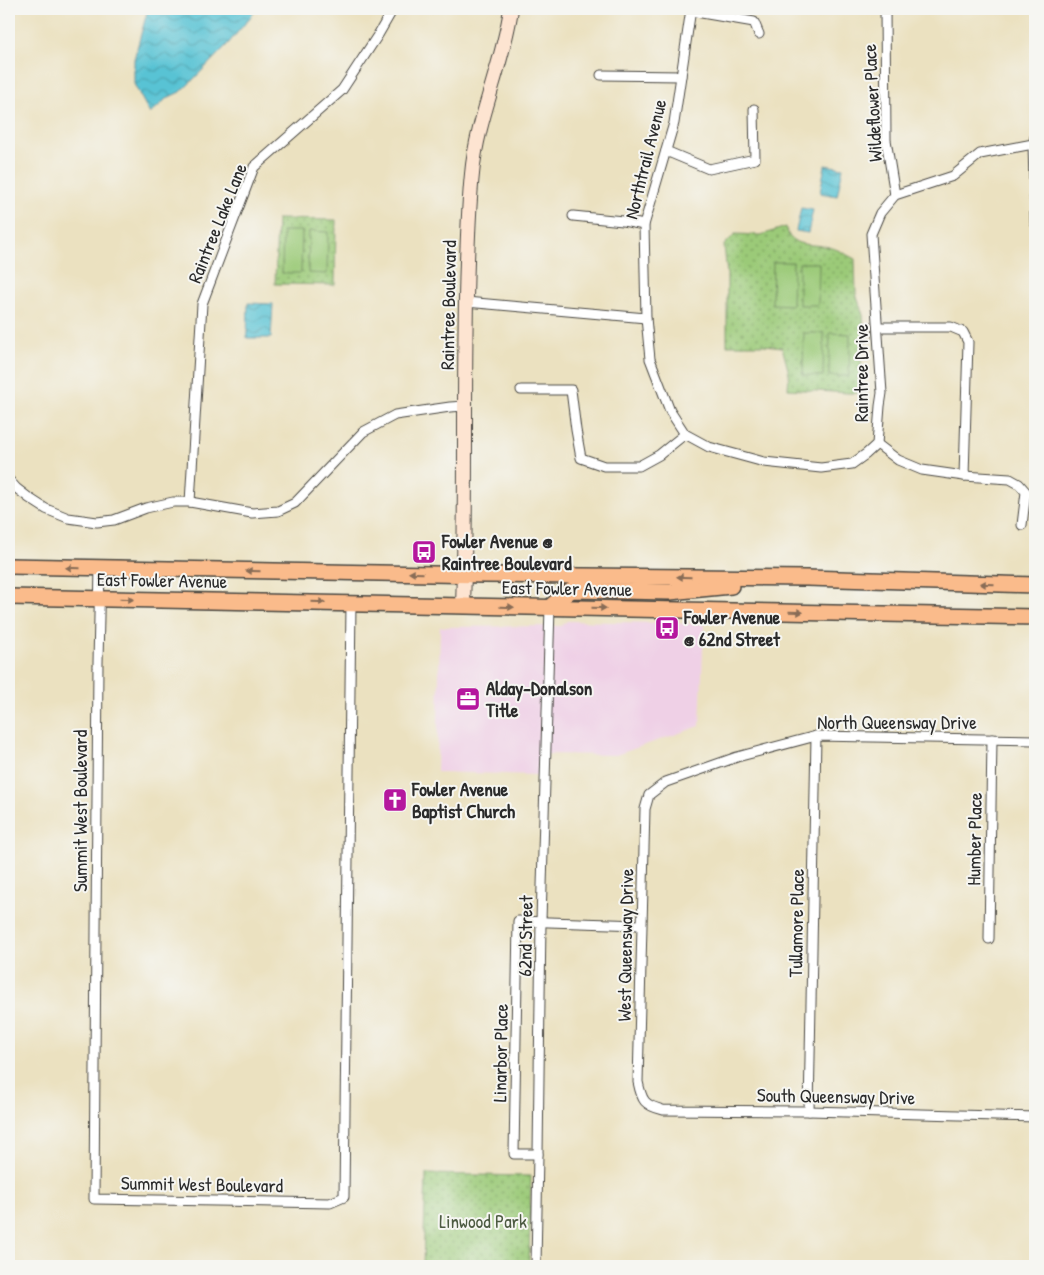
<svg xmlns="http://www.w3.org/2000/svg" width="1044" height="1275" viewBox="0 0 1044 1275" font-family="'Patrick Hand',sans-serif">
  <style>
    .built { fill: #efd0e6 }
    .green { fill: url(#green-dots); stroke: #637a52 }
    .pitch { fill: #9bca78; stroke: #637a52 }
    .water { fill: url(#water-waves); stroke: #427780 }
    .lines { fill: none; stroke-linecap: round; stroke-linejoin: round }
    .street-casing { stroke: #484641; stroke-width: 11 }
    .secondary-casing { stroke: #484641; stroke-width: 16 }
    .primary-casing { stroke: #484641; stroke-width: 18 }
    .street { stroke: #fff; stroke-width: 9 }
    .secondary { stroke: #fde4d1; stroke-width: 14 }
    .primary { stroke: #fabb8b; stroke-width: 15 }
    .oneway { fill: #886c56 }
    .labels { text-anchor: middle; stroke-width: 4; stroke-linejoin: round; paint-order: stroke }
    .street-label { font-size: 19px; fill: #2b2b2b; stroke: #f6f6f2 }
    .poi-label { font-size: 19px; font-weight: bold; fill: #2b2b2b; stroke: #f6f6f2; text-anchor: start }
    .park-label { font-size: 19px; fill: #4d5b42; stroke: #f6f6f2 }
  </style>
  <defs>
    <pattern id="green-dots" width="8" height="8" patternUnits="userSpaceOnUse" patternTransform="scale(1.25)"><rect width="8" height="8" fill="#9bca78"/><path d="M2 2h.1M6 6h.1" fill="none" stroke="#7fa463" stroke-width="1.8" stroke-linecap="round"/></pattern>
    <pattern id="water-waves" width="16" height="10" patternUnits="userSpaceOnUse" patternTransform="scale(1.25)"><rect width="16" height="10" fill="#59c3d4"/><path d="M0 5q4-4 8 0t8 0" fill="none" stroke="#4a9fac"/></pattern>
  </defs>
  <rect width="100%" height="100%" fill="#f6f6f2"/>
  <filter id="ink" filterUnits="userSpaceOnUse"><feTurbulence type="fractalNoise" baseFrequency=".02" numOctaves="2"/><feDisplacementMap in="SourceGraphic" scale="10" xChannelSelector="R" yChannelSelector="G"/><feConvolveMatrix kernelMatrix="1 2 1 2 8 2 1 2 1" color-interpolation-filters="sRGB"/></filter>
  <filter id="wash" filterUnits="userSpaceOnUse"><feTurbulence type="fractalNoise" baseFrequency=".0096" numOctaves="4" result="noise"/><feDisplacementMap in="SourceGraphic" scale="20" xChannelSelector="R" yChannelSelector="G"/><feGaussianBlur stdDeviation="1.12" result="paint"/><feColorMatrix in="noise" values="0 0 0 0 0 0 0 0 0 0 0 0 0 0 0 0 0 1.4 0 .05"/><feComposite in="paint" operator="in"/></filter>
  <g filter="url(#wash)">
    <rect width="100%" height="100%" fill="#ebe1c0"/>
    <path class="built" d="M 567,621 L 704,624 L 700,726 L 616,755 L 539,754 L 538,775 L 437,772 L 440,627 L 561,626 Z"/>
    <g class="green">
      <path d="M 277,219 L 336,220 L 335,285 L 275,284 Z"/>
      <path d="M 786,227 C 789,249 813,243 829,247 C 838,249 847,255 855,259 L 856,294 L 863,315 L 865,342 L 861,359 L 863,393 L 848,393 L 788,389 L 789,373 L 782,347 L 764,345 L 727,345 L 727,275 L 724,245 L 735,234 L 761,235 Z"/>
      <path d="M 426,1174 L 531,1176 L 529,1266 L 423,1266 Z"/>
    </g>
    <g class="pitch">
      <path d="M 283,231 L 302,231 L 301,273 L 282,273 Z"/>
      <path d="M 309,231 L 328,232 L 327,274 L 308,273 Z"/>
      <path d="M 773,262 L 793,262 L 792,305 L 772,304 Z"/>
      <path d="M 799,263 L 819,263 L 818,305 L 799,305 Z"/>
      <path d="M 804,333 L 824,333 L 823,376 L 803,375 Z"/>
      <path d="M 830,333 L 850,334 L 849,376 L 829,376 Z"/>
    </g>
    <g class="water">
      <path d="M 148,9 L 257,9 L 227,45 L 182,91 L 167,98 L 150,114 L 134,84 L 134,59 Z"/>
      <path d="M 825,165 L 843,168 L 837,196 L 820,193 Z"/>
      <path d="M 801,208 L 813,210 L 808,233 L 796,231 Z"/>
      <path d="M 248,303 L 273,304 L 271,338 L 247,338 Z"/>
    </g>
  </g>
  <g filter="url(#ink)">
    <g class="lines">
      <defs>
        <g id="street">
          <path d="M 691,9 L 674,123 L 644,225 L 646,318 L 650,359 L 670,411 L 685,434 L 709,447 L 764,462 L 821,468 L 852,464 L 866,454 L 877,444 L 880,406 L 882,393 L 871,234 L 880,213 L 895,195 L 953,176 L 980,154 L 1033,144 L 1035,137"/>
          <path d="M 885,9 L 886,140 L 895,195"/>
          <path d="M 690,11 L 754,22 L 759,34"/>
          <path d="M 601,75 L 681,76"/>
          <path d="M 1033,144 L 1035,223"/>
          <path d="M 666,151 L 709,169 L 755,159 L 754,109"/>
          <path d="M 573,216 L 623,221 L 644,225"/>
          <path d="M 466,302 L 646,318"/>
          <path d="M 878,327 L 951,327 L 963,332 L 968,342 L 964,476"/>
          <path d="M 521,390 L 571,390 L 576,430 L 581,458 L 604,466 L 639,466 L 659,455 L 685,434"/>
          <path d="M 877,444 L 898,460 L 922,470 L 964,476 L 1010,479 L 1019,484 L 1026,492 L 1022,525"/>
          <path d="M 9,480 L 16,488 L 29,498 L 46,509 L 68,518 L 97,522 L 114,520 L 146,508 L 173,502 L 190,502 L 252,513 L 278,511 L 295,503 L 363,432 L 395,415 L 450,407 L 465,406"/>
          <path d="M 190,502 L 202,304 L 254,167 L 342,90 L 378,35 L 393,9"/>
          <path d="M 100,568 L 98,663 L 94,1199 L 330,1203 L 344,1197 L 351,603"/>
          <path d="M 1035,740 L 816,736 L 737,757 L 666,782 L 649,795 L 645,809 L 638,1082 C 642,1101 644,1105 663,1110 L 809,1111 L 1035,1117"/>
          <path d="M 989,939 L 992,739"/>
          <path d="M 809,1111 L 816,736"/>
          <path d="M 538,1154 L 514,1154 L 518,921 L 641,925"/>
          <path d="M 536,1266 L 538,1154 L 541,921 L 550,607"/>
        </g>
        <path id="secondary" d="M 463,606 C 467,491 463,376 467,261 C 468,232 469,203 472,174 C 477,118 503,65 511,9"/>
        <g id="primary">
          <path d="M 9,566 L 484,575 L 807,578 L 1035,585"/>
          <path d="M 9,597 L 1035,617"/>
          <path d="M 550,607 L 563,596 L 572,590 L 670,592 L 731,586"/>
        </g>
      </defs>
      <use href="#street" class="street-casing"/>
      <use href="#secondary" class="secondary-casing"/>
      <use href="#primary" class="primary-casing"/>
      <use href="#street" class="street"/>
      <use href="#secondary" class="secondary"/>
      <use href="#primary" class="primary"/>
    </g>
    <defs><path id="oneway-solid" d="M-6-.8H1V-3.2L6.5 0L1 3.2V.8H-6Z" transform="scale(1.25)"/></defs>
    <g class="oneway">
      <use href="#oneway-solid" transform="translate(73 568) rotate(-179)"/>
      <use href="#oneway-solid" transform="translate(253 571) rotate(-179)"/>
      <use href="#oneway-solid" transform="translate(416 573) rotate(-179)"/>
      <use href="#oneway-solid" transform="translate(684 577) rotate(-179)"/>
      <use href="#oneway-solid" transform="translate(987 584) rotate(-178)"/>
      <use href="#oneway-solid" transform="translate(127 599) rotate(1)"/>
      <use href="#oneway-solid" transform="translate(318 602) rotate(1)"/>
      <use href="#oneway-solid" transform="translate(507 607) rotate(1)"/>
      <use href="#oneway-solid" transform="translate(599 608) rotate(1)"/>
      <use href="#oneway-solid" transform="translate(796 612) rotate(1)"/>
    </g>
  </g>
  <defs>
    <symbol id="bus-square" viewBox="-11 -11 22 22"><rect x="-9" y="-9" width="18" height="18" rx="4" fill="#b5179e" stroke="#f6f6f2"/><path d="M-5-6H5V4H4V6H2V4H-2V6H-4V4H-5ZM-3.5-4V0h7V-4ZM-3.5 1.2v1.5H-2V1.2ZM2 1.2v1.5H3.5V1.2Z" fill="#fff"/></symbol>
    <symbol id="office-square" viewBox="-11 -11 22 22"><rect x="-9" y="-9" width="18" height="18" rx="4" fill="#b5179e" stroke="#f6f6f2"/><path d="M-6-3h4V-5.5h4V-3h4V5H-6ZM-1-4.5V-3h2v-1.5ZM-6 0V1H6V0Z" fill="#fff"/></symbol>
    <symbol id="church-square" viewBox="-11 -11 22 22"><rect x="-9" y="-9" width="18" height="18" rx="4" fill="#b5179e" stroke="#f6f6f2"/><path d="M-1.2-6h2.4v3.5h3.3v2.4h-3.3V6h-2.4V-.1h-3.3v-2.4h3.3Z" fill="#fff"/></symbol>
  </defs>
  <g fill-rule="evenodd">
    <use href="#bus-square" x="410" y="538" width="28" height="28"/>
    <use href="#bus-square" x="653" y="614" width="28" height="28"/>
    <use href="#office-square" x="454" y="685" width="28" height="28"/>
    <use href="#church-square" x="381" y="786" width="28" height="28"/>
  </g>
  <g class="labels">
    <g class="street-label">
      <text transform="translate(872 103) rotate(-93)" y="7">Wildeflower Place</text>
      <text transform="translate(645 159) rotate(-76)" y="7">Northtrail Avenue</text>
      <text transform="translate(217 223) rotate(-68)" y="7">Raintree Lake Lane</text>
      <text transform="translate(448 305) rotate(-89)" y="7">Raintree Boulevard</text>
      <text transform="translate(861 373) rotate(-90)" y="7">Raintree Drive</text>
      <text transform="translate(162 580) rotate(1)" y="7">East Fowler Avenue</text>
      <text transform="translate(567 588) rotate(1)" y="7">East Fowler Avenue</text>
      <text x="897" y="729">North Queensway Drive</text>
      <text transform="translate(80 811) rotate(-90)" y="7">Summit West Boulevard</text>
      <text transform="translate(974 839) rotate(-89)" y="7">Humber Place</text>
      <text transform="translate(796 923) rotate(-89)" y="7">Tullamore Place</text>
      <text transform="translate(525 936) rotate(-89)" y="7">62nd Street</text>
      <text transform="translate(625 945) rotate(-89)" y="7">West Queensway Drive</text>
      <text transform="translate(500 1053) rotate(-89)" y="7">Linarbor Place</text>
      <text transform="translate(836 1096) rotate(1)" y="7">South Queensway Drive</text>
      <text transform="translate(202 1184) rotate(1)" y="7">Summit West Boulevard</text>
    </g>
    <g class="poi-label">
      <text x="442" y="548">Fowler Avenue @<tspan x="442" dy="22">Raintree Boulevard</tspan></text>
      <text x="684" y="624">Fowler Avenue<tspan x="684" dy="22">@ 62nd Street</tspan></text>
      <text x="486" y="695">Alday-Donalson<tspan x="486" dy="22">Title</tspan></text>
      <text x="412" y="796">Fowler Avenue<tspan x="412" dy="22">Baptist Church</tspan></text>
    </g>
    <g class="park-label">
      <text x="483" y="1228">Linwood Park</text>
    </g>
  </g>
  <rect width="1044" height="1275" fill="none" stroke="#f6f6f2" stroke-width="30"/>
</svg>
